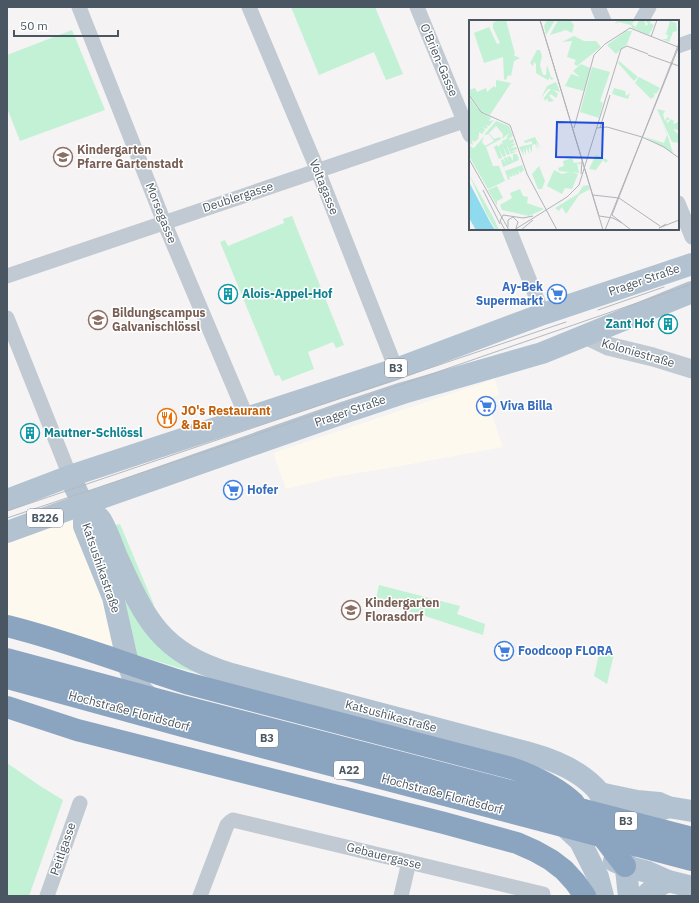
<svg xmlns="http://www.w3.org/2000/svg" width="699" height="903" viewBox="0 0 699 903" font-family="'IBM Plex Sans',sans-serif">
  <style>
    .commercial { fill: #fdf9ef }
    .green { fill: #c3f1d5 }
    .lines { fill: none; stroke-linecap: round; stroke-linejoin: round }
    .minor { stroke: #c1cad2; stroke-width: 15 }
    .tertiary { stroke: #c1cad2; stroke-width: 19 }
    .primary { stroke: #b3c2d1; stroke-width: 22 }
    .motorway { stroke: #8ba5c1; stroke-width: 22 }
    .tram { stroke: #b5b8bd; stroke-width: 1 }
    .labels { text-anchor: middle; stroke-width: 3; stroke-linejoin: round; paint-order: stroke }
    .shield { fill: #fff; stroke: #808990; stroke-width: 1 }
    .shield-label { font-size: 11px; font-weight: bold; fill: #4a5661 }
    .street-label { font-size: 12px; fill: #4a5661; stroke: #fff }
    .education-label { font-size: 12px; font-weight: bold; fill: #785e54; stroke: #fff; text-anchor: start }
    .shop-label { font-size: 12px; font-weight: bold; fill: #366cbe; stroke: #fff; text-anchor: start }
    .culture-label { font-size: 12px; font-weight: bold; fill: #0d838f; stroke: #fff; text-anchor: start }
    .food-label { font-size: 12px; font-weight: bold; fill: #c56008; stroke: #fff; text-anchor: start }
    .inset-river { fill: none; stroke: #90daee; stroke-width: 2 }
    .inset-road { fill: none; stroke: #b1b4b9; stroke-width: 1 }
    .view { fill: #1d4ed8; fill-opacity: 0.15; stroke: #1d4ed8; stroke-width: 2 }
    .inset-edge { fill: none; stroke: #4a5661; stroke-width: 2 }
  </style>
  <rect width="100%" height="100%" fill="#f5f3f3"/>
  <g class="commercial">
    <path d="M 495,379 L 499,395 L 487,400 L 503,447 L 390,468 L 339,476 L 286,489 L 273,453 Z"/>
    <path d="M 73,503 L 131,652 L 7,616 L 7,522 Z"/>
  </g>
  <g class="green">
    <path d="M 291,7 L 375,7 L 403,74 L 386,80 L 374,52 L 319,75 Z"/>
    <path d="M 72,30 L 105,110 L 20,141 L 7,108 L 7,55 Z"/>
    <path d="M 292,216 L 344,345 L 336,348 L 333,342 L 308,352 L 314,369 L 282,381 L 279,375 L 275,376 L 220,242 L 225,240 L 228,246 L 284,223 L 283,219 Z"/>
    <path d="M 120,524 L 154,605 L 150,607 L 112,526 Z"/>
    <path d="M 99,532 L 203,675 L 133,654 Z"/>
    <path d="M 379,585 L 460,606 L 457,614 L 485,624 L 483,635 L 416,613 L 375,603 Z"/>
    <path d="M 600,650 L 614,654 L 607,684 L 594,676 Z"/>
    <path d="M 7,763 L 40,786 L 63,800 L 29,896 L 7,896 Z"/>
  </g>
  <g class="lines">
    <g class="minor">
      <path d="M 79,7 L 164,222 L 247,418"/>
      <path d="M 249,7 L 318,171 L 396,369"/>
      <path d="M 417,7 L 470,135"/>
      <path d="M 598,7 L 604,21"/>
      <path d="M 641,21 L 649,7"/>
      <path d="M 678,46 L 692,41"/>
      <path d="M 678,203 L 692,237"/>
      <path d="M 509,229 L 543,314"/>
      <path d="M 7,276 L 470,119"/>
      <path d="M 7,318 L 70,476"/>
      <path d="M 47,896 L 80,803"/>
      <path d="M 200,896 L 227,825 L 230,822 L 233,820 L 543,894 L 543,896"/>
      <path d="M 401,896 L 409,862"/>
    </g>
    <path class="tertiary" d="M 585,335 L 608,346 L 653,357 L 692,369"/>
    <g class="primary">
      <path d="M 70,476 C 74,485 78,496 84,504 C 88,510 97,514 101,520 C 108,532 112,545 117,557 C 146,621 160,652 231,674 L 529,753 C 569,764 605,783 618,827 C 625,849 626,873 629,896"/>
      <path d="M 7,500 L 70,476 L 396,369 L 543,314 L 692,264"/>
      <path d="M 84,504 L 84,526 L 113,597 L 128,664 L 132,675 L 143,692 L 156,703"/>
      <path d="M 7,532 L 84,504 L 343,413 L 403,393 L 542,353 L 692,292"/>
      <path d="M 599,793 L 637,801 L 659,803 L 668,807 L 692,811"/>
      <path d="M 560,822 L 580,841 L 598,877 L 603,896"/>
      <path d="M 616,827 C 631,813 651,815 668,807"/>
      <path d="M 614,861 L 625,866 L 648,872 L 668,881 L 692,887"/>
      <path d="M 645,896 L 653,889 L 668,881"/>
    </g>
    <g class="motorway">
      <path d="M 7,626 C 68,641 126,664 186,683 L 511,768 C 534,776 556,786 574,803"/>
      <path d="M 7,659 L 186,707 L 692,838"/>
      <path d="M 7,678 L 182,726 L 692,860"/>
      <path d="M 7,707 L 77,730 L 444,823 L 517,843 L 535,851 L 551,860 L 564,870 L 575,882 L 585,896"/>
      <path d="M 599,832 L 625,866"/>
    </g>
    <g class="tram">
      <path d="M 598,310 L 664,287"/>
      <path d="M 7,511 L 566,322"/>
      <path d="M 7,518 L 255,435 L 692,284"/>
    </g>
  </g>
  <defs>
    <symbol id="school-ring" viewBox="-11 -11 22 22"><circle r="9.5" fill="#fff" stroke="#8d6e63" stroke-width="1.5"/><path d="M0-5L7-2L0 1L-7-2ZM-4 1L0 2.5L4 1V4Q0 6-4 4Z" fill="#8d6e63"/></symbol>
    <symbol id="building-ring" viewBox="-11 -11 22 22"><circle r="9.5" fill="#fff" stroke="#0f9aa8" stroke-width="1.5"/><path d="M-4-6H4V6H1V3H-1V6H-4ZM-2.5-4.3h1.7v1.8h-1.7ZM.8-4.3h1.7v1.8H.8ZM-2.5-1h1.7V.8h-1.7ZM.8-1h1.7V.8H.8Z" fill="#0f9aa8"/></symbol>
    <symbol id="supermarket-ring" viewBox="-11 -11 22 22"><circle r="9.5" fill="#fff" stroke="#3f7fe0" stroke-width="1.5"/><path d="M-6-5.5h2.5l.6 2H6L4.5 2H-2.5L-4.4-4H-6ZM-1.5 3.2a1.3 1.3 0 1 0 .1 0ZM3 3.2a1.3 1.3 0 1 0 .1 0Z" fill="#3f7fe0"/></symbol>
    <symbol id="restaurant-ring" viewBox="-11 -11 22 22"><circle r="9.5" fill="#fff" stroke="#e8710a" stroke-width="1.5"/><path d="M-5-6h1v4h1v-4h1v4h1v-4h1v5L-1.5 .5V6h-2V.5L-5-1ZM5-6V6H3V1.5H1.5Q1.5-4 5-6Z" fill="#e8710a"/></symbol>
  </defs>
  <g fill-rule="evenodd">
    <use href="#school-ring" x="52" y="146" width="22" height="22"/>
    <use href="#building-ring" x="217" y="283" width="22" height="22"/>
    <use href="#supermarket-ring" x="546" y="283" width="22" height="22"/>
    <use href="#school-ring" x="87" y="309" width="22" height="22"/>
    <use href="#building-ring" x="657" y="313" width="22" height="22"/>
    <use href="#supermarket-ring" x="475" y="395" width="22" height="22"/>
    <use href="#restaurant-ring" x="156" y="407" width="22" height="22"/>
    <use href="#building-ring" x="19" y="422" width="22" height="22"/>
    <use href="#supermarket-ring" x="222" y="479" width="22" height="22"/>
    <use href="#school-ring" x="340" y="599" width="22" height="22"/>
    <use href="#supermarket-ring" x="493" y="640" width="22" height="22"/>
  </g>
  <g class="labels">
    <g class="shield">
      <rect x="385" y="359" width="22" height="18" rx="3"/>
      <rect x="27" y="509" width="36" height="18" rx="3"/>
      <rect x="256" y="729" width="22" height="18" rx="3"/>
      <rect x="334" y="761" width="30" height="18" rx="3"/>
      <rect x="615" y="812" width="22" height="18" rx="3"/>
    </g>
    <g class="shield-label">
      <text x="396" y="372">B3</text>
      <text x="45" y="522">B226</text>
      <text x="267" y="742">B3</text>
      <text x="349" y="774">A22</text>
      <text x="626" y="825">B3</text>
    </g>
    <g class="street-label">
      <text transform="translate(439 60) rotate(67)" y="4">O'Brien-Gasse</text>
      <text transform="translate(324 187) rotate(68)" y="4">Voltagasse</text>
      <text transform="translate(238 197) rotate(-18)" y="4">Deublergasse</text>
      <text transform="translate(161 213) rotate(68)" y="4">Morsegasse</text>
      <text transform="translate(644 280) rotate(-19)" y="4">Prager Straße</text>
      <text transform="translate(638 353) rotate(16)" y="4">Koloniestraße</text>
      <text transform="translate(350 411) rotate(-19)" y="4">Prager Straße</text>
      <text transform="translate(101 568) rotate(71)" y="4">Katsushikastraße</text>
      <text transform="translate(129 711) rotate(15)" y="4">Hochstraße Floridsdorf</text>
      <text transform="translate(391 716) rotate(15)" y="4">Katsushikastraße</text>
      <text transform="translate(442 794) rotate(15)" y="4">Hochstraße Floridsdorf</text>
      <text transform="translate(63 849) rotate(-71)" y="4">Peitlgasse</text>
      <text transform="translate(384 856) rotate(14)" y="4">Gebauergasse</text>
    </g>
    <g class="education-label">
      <text x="77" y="154">Kindergarten<tspan x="77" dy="14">Pfarre Gartenstadt</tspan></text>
      <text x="112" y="317">Bildungscampus<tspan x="112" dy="14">Galvanischlössl</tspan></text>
      <text x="365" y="607">Kindergarten<tspan x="365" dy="14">Florasdorf</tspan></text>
    </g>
    <g class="shop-label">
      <text x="543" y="291" text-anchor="end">Ay-Bek<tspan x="543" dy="14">Supermarkt</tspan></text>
      <text x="500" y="410">Viva Billa</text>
      <text x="247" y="494">Hofer</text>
      <text x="518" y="655">Foodcoop FLORA</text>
    </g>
    <g class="culture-label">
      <text x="242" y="298">Alois-Appel-Hof</text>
      <text x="654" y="328" text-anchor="end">Zant Hof</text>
      <text x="44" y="437">Mautner-Schlössl</text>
    </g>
    <g class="food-label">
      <text x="181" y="415">JO's Restaurant<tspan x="181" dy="14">&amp; Bar</tspan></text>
    </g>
  </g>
  <g transform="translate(469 20)">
    <rect width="210" height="210" fill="#f5f3f3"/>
    <path d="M 29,0 L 37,0 L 46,34 L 44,35 L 51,38 L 45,41 L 42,56 L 39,55 L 37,60 L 35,59 L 34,37 L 15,43 L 5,13 L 20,7 L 28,24 L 31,23 L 24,8 L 24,3 ZM 78,0 L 86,0 L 77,15 L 75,6 ZM 89,0 L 101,0 L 105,5 L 103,13 L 97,10 L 81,15 ZM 149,0 L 166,0 L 163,4 L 167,7 L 170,0 L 175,0 L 177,6 L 179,4 L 176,0 L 182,0 L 181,3 L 185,5 L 180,15 L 163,8 L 162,5 L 150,2 L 146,4 ZM 201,1 L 207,3 L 208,11 L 204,12 L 200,22 L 193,19 L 198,19 L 199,15 L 193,13 L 197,14 ZM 157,11 L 163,11 L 158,24 L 147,34 L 138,25 ZM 105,16 L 115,21 L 127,21 L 132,27 L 108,46 L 105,44 L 107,40 L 98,37 L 103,21 L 93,22 ZM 68,30 L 71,30 L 73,36 L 71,45 L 74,55 L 77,55 L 78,45 L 82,57 L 85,59 L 82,60 L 81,57 L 79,60 L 70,55 L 67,53 L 67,44 L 65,42 L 64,46 L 61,43 ZM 150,41 L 169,57 L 165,61 L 149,43 ZM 112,44 L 121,48 L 115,71 L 96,66 L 102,54 L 111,57 L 104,51 ZM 123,47 L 141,52 L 131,81 L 134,83 L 130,98 L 111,92 ZM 170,57 L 191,68 L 187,74 L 184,73 L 186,76 L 182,79 L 166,63 ZM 27,60 L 42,63 L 21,95 L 12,91 L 1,76 L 0,70 L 6,68 L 8,72 L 17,68 L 18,72 L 25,66 L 27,68 ZM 87,62 L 91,72 L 84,70 L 89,74 L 87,78 L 82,74 L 80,76 L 85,81 L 79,82 L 79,78 L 76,81 L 75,78 L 82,69 L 79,69 L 72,78 L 78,66 ZM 145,68 L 156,71 L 157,76 L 161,73 L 159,79 L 143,74 ZM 0,77 L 8,88 L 22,98 L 20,101 L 25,100 L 20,106 L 16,105 L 19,107 L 17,109 L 14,107 L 16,110 L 13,114 L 10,112 L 10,117 L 7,115 L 10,118 L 6,122 L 3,120 L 4,125 L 0,123 L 2,127 L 5,128 L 15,116 L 13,122 L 16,126 L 25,121 L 20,114 L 15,115 L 27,101 L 40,106 L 44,116 L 37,119 L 40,113 L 33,119 L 34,114 L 27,106 L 20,113 L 25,119 L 31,117 L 32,119 L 17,127 L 24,146 L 30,146 L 36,161 L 19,169 L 0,136 ZM 188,89 L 196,91 L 194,94 L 196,101 L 198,97 L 201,99 L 197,101 L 199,103 L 202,99 L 205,101 L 204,104 L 210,102 L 210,112 L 209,110 L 204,109 L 209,114 L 210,114 L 210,112 L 210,123 L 203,122 ZM 191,97 L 198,114 L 204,133 L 176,117 L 195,123 L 198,115 ZM 43,117 L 39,121 L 44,119 L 45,122 L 40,125 L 45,123 L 46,125 L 41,128 L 47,127 L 48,129 L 42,132 L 49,131 L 42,134 L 36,120 L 41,134 L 38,135 L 34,126 L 37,136 L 34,137 L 30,128 L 33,138 L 30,139 L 25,127 L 28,125 L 30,127 L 32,123 L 34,125 L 33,121 ZM 66,117 L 72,129 L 67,122 L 69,130 L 66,124 L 63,125 L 63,133 L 60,126 L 60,134 L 57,127 L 57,135 L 54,128 L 55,136 L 50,127 L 63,124 L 63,121 L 56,123 L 55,121 ZM 44,134 L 48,134 L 50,140 L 34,147 L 32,140 L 34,139 L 37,144 L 35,138 L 37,137 L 40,142 L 38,137 L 41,136 L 44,141 ZM 127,135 L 139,140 L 137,143 L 134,140 L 127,150 L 120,149 ZM 103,138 L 105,143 L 112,142 L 111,145 L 108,143 L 110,153 L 90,151 L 89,148 L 95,146 L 94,141 ZM 53,145 L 55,150 L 51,153 L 49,149 L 50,154 L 48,155 L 45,151 L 47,155 L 45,156 L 42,152 L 44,156 L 41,157 L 39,153 L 41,159 L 39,160 L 36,151 ZM 70,146 L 76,161 L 73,169 L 69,169 L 63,154 ZM 85,150 L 93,154 L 101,152 L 109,154 L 103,169 L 96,168 L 93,174 L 78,166 ZM 0,154 L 24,197 L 30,210 L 27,210 L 17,193 ZM 119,165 L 121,169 L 110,175 L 97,194 L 93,187 L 90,191 L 86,188 L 109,174 L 114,166 ZM 28,166 L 34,178 L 28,181 L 28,186 L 19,170 ZM 51,169 L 54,176 L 59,177 L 58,183 L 75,189 L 60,196 L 33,190 L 31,185 L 43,178 L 49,179 L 43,178 L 41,173 Z" fill="#c3f1d5"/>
    <path d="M 0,162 L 21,202 L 26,210 L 7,210 L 0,198 Z" fill="#90daee"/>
    <path class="inset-river" d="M 0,181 L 7,193 L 10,210"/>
    <path class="inset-road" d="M 71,0 L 134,210M 71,0 L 130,196 L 144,198 L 153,203M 182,17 L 188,0M 179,35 L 210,46M 0,75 L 12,92 L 41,105 L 58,154 L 88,210M 105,108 L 125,35 L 136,24 L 161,8 L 209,27M 128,108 L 138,107 L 173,117 L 195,127 L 210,138M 131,108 L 141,75M 0,139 L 40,210M 112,154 L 113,141M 14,170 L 31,204M 124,175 L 150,178 L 191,206M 197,204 L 190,208 L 210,200M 39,207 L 39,200 L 44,197 L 49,202 L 47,208M 36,210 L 31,201 L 34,195 L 54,198 L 64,196M 45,210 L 98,177 L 110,165 L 152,29 L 158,26 L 179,34M 52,210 L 64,200M 136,210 L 210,26M 162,210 L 143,195 L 210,23"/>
    <path class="view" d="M 88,102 L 134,103 L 133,138 L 87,137 Z"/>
    <rect width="210" height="210" class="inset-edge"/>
  </g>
  <rect width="699" height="903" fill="none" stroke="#4a5661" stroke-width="16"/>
  <path d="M14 30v6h104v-6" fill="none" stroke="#4a5661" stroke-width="2"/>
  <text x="20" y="30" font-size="12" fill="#4a5661" stroke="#ffffff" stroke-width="3" paint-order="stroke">50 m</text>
</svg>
